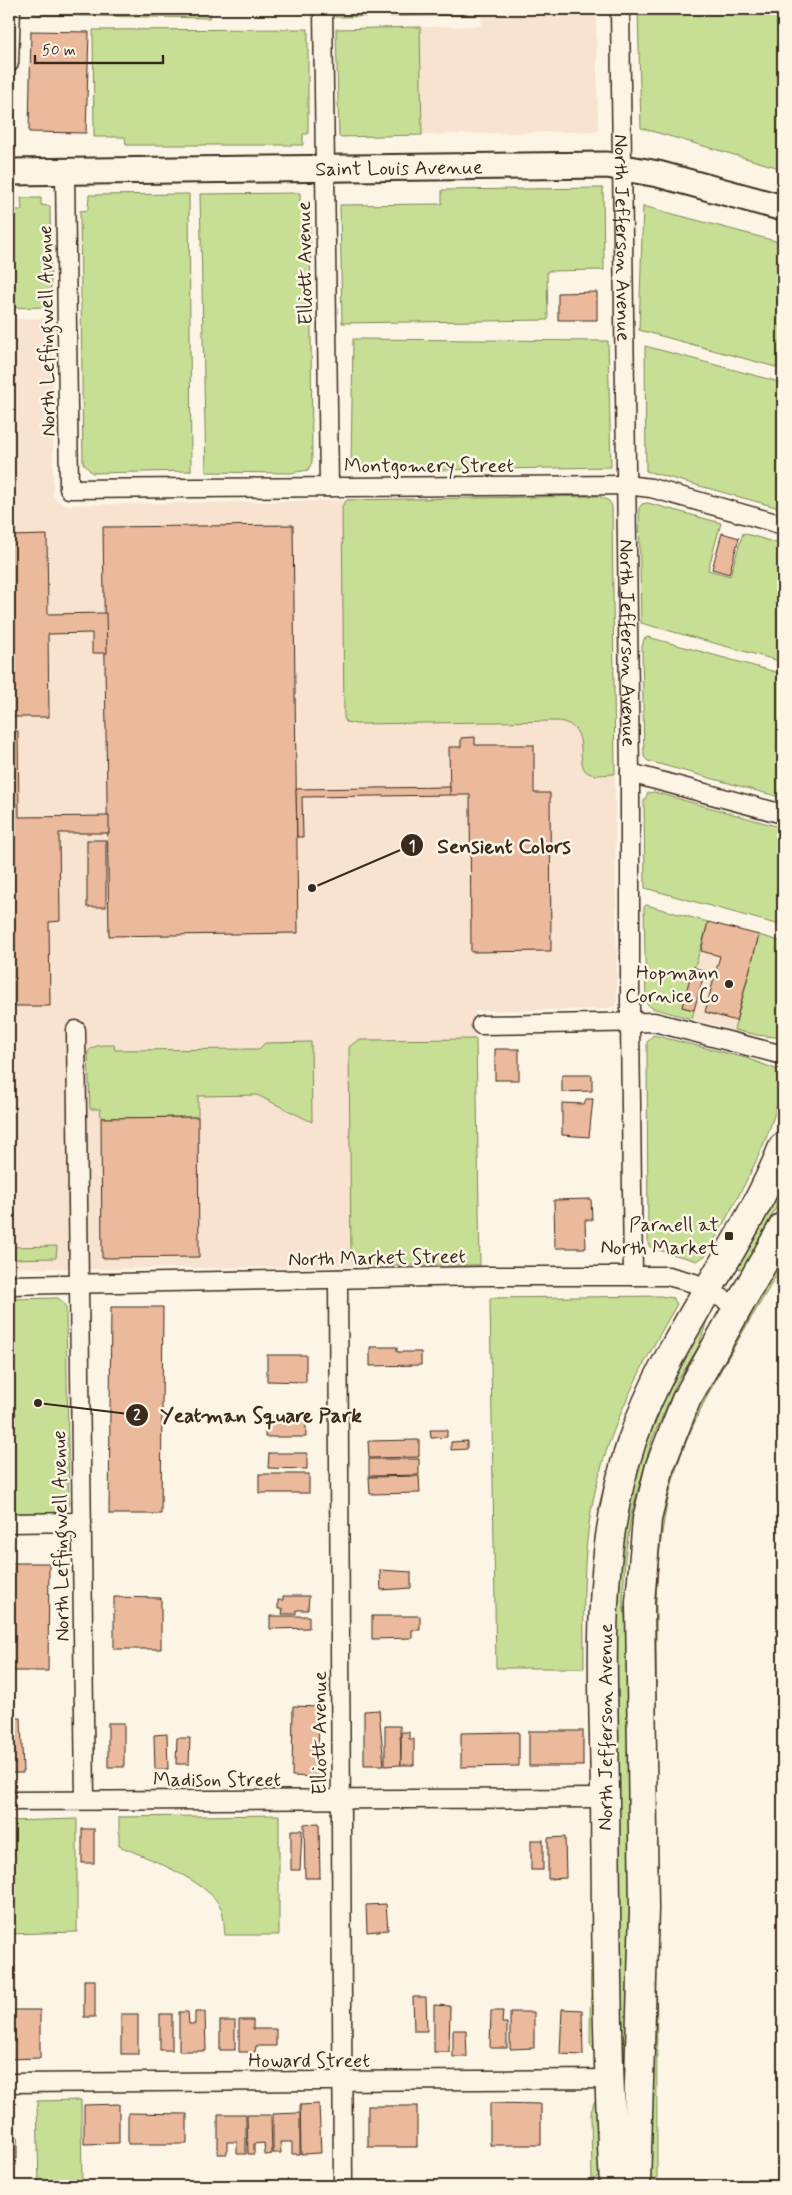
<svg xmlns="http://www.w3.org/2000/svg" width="792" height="2195" viewBox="0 0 792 2195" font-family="Mynerve,sans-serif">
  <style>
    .built { fill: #f7e3cf }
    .green { fill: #c6df95; stroke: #80845a }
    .building { fill: #ebba9c; stroke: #3b2a1e }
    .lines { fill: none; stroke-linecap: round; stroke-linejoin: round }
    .street-casing { stroke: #3b2a1e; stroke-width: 21 }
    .secondary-casing { stroke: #3b2a1e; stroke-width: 29 }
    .primary-casing { stroke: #3b2a1e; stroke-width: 31 }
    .street { stroke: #fcf5e5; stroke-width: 18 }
    .secondary { stroke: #fcf5e5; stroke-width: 25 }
    .primary { stroke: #fcf5e5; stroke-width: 28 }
    .poi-dot { fill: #3b2a1e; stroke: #fcf5e5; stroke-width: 2 }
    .labels { text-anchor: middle; stroke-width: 5; stroke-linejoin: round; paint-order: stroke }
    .street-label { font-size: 20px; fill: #3b2a1e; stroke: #fcf5e5 }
    .poi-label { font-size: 20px; fill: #3b2a1e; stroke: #fcf5e5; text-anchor: end }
    .leader { fill: none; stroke: #3b2a1e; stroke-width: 2 }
    .callout-dot { fill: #3b2a1e; stroke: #fcf5e5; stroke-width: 2 }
    .mark-label { font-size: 15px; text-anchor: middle; font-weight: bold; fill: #fff }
    .callout-label { font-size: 21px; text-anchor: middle; font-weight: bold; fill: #3b2a1e; stroke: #fcf5e5; stroke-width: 5; stroke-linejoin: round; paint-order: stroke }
  </style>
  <rect width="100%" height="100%" fill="#fcf5e5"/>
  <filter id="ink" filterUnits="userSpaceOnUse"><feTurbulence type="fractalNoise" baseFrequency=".02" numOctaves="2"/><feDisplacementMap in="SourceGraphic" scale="10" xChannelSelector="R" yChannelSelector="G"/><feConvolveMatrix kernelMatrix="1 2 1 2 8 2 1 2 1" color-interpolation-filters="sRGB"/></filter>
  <g filter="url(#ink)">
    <g class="built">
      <path d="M 481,9 L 596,9 L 598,131 L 422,135 L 420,27 L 481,26 Z"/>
      <path d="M 53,318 L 53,497 L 63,505 L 599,496 L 609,501 L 612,506 L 617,1001 L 615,1006 L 605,1009 L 475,1011 L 480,1265 L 92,1269 L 9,1267 L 9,319 Z"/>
      <path d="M 708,922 L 759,935 L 734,1030 L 680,1016 L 693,967 L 701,951 Z"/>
    </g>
    <g class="green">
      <path d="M 34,9 L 210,9 L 210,18 L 34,15 Z"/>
      <path d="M 335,9 L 481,9 L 481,15 L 335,17 Z"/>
      <path d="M 638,9 L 783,9 L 783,169 L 641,128 Z"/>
      <path d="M 420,27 L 422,135 L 339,137 L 336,29 Z"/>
      <path d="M 308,29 L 308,134 L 303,134 L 303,145 L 126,145 L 125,137 L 94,137 L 93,30 Z"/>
      <path d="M 603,188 L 604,270 L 547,271 L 548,320 L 342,323 L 340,205 L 442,204 L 442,190 Z"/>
      <path d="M 300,193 L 300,202 L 310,203 L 312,462 L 308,470 L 291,473 L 206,472 L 200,194 Z"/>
      <path d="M 189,194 L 191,471 L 92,473 L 83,463 L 80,211 L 88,210 L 89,195 Z"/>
      <path d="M 21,198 L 41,198 L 41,205 L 50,206 L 51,303 L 48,303 L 47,307 L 9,308 L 9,210 L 22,210 Z"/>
      <path d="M 643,206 L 783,243 L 783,369 L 639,330 Z"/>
      <path d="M 353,339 L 608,341 L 611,467 L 384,471 L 384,465 L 351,465 Z"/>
      <path d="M 645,346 L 783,383 L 783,509 L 646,471 Z"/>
      <path d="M 599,496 L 609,501 L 612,506 L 615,774 C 607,774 598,776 591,774 C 570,769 596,727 559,721 L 356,724 L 346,722 L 344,718 L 342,506 L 347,500 Z"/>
      <path d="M 648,503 L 721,523 L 708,570 L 730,576 L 743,533 L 780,544 L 783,540 L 783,662 L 641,623 L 639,508 L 642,504 Z"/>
      <path d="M 648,637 L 783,674 L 783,798 L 648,761 L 644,757 L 642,647 L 644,639 Z"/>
      <path d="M 654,792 L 783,828 L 783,926 L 645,888 L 644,801 L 648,793 Z"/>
      <path d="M 646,905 L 708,922 C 701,951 690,978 682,1007 L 694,1010 L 692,1019 L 652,1008 L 646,1003 L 644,907 Z"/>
      <path d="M 759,935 L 783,942 L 783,1038 L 757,1035 L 734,1030 Z"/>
      <path d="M 653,1035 L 746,1058 L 781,1071 C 784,1123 731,1209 706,1255 L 697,1261 L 651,1248 L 648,1244 L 647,1042 Z"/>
      <path d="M 476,1039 L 480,1265 L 355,1265 L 351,1255 L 349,1047 L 358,1040 Z"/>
      <path d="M 311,1042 L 312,1122 L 257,1095 L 198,1096 L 198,1117 L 101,1118 L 100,1109 L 90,1109 L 88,1052 C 94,1044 104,1045 114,1045 L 115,1050 L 259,1049 L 265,1043 Z"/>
      <path d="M 783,1173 L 783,1195 L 742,1270 L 734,1266 Z"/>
      <path d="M 57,1246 L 56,1258 L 9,1259 L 9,1247 Z"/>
      <path d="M 783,1256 L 783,1264 C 747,1327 706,1388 681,1455 C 664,1503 658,1551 656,1601 L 657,2186 L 647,2186 L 652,1600 C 655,1556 659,1511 672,1469 C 695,1396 745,1323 783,1256 Z"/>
      <path d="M 660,1296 L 673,1298 L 677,1304 C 637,1373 600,1444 589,1524 C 582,1572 584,1621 584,1668 L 496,1668 L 490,1298 Z"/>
      <path d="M 58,1298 L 63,1302 L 66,1308 L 69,1506 L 59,1514 L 9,1515 L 9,1299 Z"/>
      <path d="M 703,1318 L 707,1320 L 699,1346 L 677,1382 L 652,1440 L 632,1511 L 625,1557 L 623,1601 L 633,1681 L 628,2174 L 620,2069 L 615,1571 L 640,1446 Z"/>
      <path d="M 649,1368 L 602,1509 L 598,1510 C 610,1460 625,1413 649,1368 Z"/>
      <path d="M 279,1815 L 279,1935 L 225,1935 C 224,1927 224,1915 221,1908 C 210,1882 144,1856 119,1846 L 119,1817 Z"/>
      <path d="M 77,1819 L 77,1932 L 9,1934 L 9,1821 Z"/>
      <path d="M 591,1947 L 595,1950 L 597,2054 L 590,2044 Z"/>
      <path d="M 81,2100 L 82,2186 L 39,2186 L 37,2101 Z"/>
      <path d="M 594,2102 L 599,2102 L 600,2175 L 592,2180 L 591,2113 Z"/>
    </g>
    <g class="building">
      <path d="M 31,31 L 89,32 L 86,133 L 29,132 Z"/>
      <path d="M 597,292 L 597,320 L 558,320 L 558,293 Z"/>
      <path d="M 293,525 L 298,933 L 109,936 L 103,527 Z"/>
      <path d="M 722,533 L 739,538 L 729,574 L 712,569 Z"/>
      <path d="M 47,535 L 48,614 L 106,613 L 107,653 L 92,653 L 92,633 L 48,634 L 49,717 L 9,717 L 9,545 L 11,545 L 11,536 Z"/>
      <path d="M 9,731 L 18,731 L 19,817 L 109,816 L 109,833 L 59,833 L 60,921 L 49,922 L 50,1006 L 9,1006 Z"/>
      <path d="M 475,737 L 475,745 L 534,745 L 534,793 L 550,793 L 551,951 L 471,952 L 470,795 L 450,795 L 449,747 L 461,747 L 461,738 Z"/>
      <path d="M 450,787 L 450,795 L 302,797 L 303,837 L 297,837 L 296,789 Z"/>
      <rect x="87" y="840" width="19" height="67"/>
      <path d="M 708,922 L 759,935 L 736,1021 L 705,1012 L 720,956 L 701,951 Z"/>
      <path d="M 693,967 L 705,971 L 694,1010 L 682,1007 Z"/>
      <rect x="495" y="1049" width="24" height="31"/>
      <path d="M 562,1075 L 592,1075 L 592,1091 L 562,1092 Z"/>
      <path d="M 586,1099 L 593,1099 L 589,1137 L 562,1135 L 562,1103 L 584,1104 Z"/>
      <path d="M 198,1117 L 199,1257 L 102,1258 L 101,1118 Z"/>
      <path d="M 591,1199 L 592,1220 L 585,1220 L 586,1248 L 555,1248 L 554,1200 Z"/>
      <path d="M 111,1307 L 163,1307 L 161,1514 L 109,1514 Z"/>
      <path d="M 370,1347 L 397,1347 L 397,1352 L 421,1352 L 421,1365 L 370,1366 Z"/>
      <path d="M 267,1355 L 306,1355 L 306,1382 L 267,1381 Z"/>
      <path d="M 306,1415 L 306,1437 L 265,1437 L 265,1416 Z"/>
      <path d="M 430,1430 L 447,1430 L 447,1437 L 431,1438 Z"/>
      <path d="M 419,1440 L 419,1457 L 369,1458 L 368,1441 Z"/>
      <path d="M 467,1441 L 467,1449 L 451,1450 L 451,1442 Z"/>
      <path d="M 269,1453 L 307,1453 L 307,1469 L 268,1468 Z"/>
      <path d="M 369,1459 L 419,1459 L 419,1475 L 369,1476 Z"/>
      <rect x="259" y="1474" width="50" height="19"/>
      <path d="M 419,1476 L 420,1493 L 370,1494 L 369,1477 Z"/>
      <path d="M 9,1563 L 49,1563 L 48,1671 L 9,1671 Z"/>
      <path d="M 380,1570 L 411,1572 L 411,1588 L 381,1590 Z"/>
      <path d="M 283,1596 L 309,1596 L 308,1610 L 296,1610 L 296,1614 L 282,1614 L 283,1609 L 278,1609 L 278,1600 L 283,1600 Z"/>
      <path d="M 114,1597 L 161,1598 L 161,1649 L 114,1649 Z"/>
      <path d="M 270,1616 L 309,1616 L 309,1628 L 270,1629 Z"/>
      <path d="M 372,1616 L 420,1616 L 420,1630 L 412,1630 L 412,1638 L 372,1639 Z"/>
      <path d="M 293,1706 L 319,1707 L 318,1777 L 292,1776 Z"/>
      <path d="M 379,1710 L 384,1765 L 364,1765 L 364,1711 Z"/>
      <path d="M 9,1718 L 21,1718 L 23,1773 L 9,1773 Z"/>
      <rect x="108" y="1723" width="16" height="44"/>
      <path d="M 385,1726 L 400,1726 L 401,1765 L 385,1766 Z"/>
      <rect x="529" y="1731" width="54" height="35"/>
      <path d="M 401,1732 L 409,1732 L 409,1739 L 414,1739 L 414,1765 L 401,1765 Z"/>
      <path d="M 519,1732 L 519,1766 L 461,1767 L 461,1733 Z"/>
      <path d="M 167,1734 L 168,1769 L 155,1769 L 154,1735 Z"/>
      <path d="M 177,1738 L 190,1738 L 189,1764 L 176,1764 Z"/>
      <path d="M 319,1823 L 320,1878 L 305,1878 L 304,1824 Z"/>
      <rect x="82" y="1829" width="12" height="34"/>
      <path d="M 291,1830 L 302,1830 L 300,1870 L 291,1870 Z"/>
      <path d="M 565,1837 L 566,1878 L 548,1879 L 548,1838 Z"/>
      <rect x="531" y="1840" width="12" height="30"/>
      <path d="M 386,1904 L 388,1930 L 367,1932 L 366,1905 Z"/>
      <rect x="84" y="1980" width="11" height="37"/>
      <path d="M 413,1997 L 426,1997 L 427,2031 L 414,2031 Z"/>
      <path d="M 434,2005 L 450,2006 L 449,2052 L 434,2052 Z"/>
      <path d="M 562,2009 L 582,2010 L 583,2055 L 560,2054 Z"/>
      <path d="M 9,2010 L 40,2010 L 40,2058 L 9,2059 Z"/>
      <path d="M 491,2011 L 503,2011 L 502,2023 L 507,2023 L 507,2048 L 490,2048 Z"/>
      <path d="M 179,2012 L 188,2012 L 189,2024 L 195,2024 L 195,2012 L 205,2012 L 206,2051 L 179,2051 Z"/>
      <path d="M 510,2012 L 534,2012 L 534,2048 L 510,2049 Z"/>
      <rect x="121" y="2014" width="17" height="40"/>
      <rect x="160" y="2014" width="12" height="36"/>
      <path d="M 239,2020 L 253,2020 L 253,2029 L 276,2029 L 276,2046 L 256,2046 L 255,2052 L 239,2052 Z"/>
      <rect x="220" y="2021" width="15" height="29"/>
      <path d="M 453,2030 L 466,2030 L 467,2057 L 453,2057 Z"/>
      <rect x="9" y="2103" width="5" height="29"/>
      <path d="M 490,2103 L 541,2104 L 541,2145 L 490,2145 Z"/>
      <path d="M 119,2104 L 119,2143 L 84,2144 L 84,2105 Z"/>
      <path d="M 319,2104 L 321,2153 L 301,2154 L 300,2105 Z"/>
      <rect x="368" y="2106" width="49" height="41"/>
      <path d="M 128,2113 L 187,2114 L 187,2144 L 128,2144 Z"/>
      <path d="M 300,2113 L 300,2154 L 292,2154 L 292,2142 L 280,2142 L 281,2153 L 273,2153 L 273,2114 Z"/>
      <path d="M 218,2114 L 246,2114 L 246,2154 L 237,2154 L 237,2142 L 227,2142 L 227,2154 L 218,2154 Z"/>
      <path d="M 247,2115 L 271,2115 L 272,2154 L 265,2155 L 264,2143 L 254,2144 L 254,2154 L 248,2154 Z"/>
      <path d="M 9,2137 L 17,2137 L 17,2159 L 9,2160 Z"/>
    </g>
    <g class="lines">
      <defs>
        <g id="street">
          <path d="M 323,9 L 329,487"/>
          <path id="s1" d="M 620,9 L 630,773 L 630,1022 L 633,1276"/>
          <path d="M 9,63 L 11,9"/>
          <path d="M 65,171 L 69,489 L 626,485 L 651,488 L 783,525"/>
          <path d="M 630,773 L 783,814"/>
          <path d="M 481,1025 L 654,1022 L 783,1055"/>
          <path d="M 76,1030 L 85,1800"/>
          <path d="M 338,1279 L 343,2186"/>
          <path d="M 9,1285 L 484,1276 L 668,1276 L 694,1283 L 738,1307"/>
          <path d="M 9,1523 L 82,1522"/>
          <path d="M 9,1801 L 605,1798"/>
          <path d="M 9,2083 L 610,2079"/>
        </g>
        <g id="secondary">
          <path id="s2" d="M 9,172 L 607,165 L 658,174 L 783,208"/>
        </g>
        <g id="primary">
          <path d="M 614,2186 C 607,2056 606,1926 605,1796 C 604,1677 593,1555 632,1441 C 668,1336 742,1250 783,1147"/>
          <path d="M 636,2186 L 644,1909 L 640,1602 L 647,1519 L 660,1466 L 686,1400 L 783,1227"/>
        </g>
      </defs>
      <use href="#street" class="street-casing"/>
      <use href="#secondary" class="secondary-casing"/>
      <use href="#primary" class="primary-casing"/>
      <use href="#street" class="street"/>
      <use href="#secondary" class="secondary"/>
      <use href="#primary" class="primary"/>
    </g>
  </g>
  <g class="poi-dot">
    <circle cx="729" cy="984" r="5"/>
    <rect x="724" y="1231" width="10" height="10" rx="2.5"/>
  </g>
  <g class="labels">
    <g class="street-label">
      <text dy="7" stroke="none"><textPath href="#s2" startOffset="390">Saint Louis Avenue</textPath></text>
      <text dy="7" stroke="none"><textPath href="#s1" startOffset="229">North Jefferson Avenue</textPath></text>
      <text transform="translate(304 263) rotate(-91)" y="7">Elliott Avenue</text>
      <text transform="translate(46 331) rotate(-91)" y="7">North Leffingwell Avenue</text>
      <text x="429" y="472">Montgomery Street</text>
      <text dy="7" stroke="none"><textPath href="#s1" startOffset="634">North Jefferson Avenue</textPath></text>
      <text transform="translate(377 1257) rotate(-1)" y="7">North Market Street</text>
      <text transform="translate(60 1536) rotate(-91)" y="7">North Leffingwell Avenue</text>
      <text transform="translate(605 1727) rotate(-90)" y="7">North Jefferson Avenue</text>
      <text transform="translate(319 1733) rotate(-90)" y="7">Elliott Avenue</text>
      <text x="217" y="1786">Madison Street</text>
      <text x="309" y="2067">Howard Street</text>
    </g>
    <g class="poi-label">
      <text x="719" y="979">Hopmann<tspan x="719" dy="23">Cornice Co</tspan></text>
      <text x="719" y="1231">Parnell at<tspan x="719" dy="23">North Market</tspan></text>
    </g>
  </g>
  <path class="leader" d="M312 888L412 845M38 1403L137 1415"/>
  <g class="callout-dot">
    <circle cx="312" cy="888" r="5"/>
    <circle cx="38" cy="1403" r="5"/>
    <circle cx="412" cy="845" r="12"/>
    <circle cx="137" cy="1415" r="12"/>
  </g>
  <g class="mark-label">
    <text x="412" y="851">1</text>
    <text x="137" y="1420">2</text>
  </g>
  <g class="callout-label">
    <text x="504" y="853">Sensient Colors</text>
    <text x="261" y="1422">Yeatman Square Park</text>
  </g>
  <rect width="792" height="2195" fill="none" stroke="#fcf5e5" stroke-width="30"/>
  <rect x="15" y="15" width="762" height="2165" fill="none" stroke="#3b2a1e" stroke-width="2" filter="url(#ink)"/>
  <path d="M35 55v8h128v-8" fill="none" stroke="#3b2a1e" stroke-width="2.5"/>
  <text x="42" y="55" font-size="15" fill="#3b2a1e" stroke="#fcf5e5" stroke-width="4" paint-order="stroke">50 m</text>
</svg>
